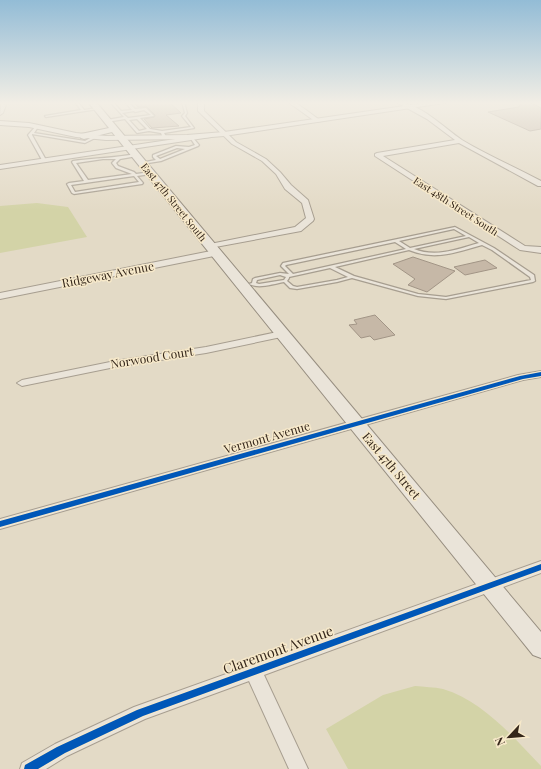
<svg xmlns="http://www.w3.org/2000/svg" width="541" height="769" viewBox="0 0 541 769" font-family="'Playfair Display',serif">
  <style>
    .green { fill: #d3d3a7 }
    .building { fill: #c6b8a7; stroke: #a29586 }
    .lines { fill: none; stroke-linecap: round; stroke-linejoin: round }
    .service-casing { stroke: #a79e90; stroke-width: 2.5 }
    .minor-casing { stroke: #a79e90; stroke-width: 2 }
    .tertiary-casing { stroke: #a79e90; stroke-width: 2 }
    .secondary-casing { stroke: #978e80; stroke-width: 2 }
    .service { fill: #eae4d9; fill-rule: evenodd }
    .minor { fill: #eae4d9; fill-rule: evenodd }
    .tertiary { fill: #eae4d9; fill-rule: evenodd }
    .secondary { fill: #eae4d9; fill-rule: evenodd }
    .cycleway-casing { stroke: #f7e9ca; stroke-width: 2 }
    .cycleway { fill: #0057b8; fill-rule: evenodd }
    .labels { text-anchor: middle; stroke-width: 3; stroke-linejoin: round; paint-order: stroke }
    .far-street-label { font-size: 10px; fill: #34261a; stroke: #f7e9ca }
    .street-label { font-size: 12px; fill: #34261a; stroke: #f7e9ca }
    .near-street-label { font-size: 14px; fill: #34261a; stroke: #f7e9ca }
  </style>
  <rect width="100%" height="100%" fill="#e3dac6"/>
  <g class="green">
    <path d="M 37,203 L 68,207 L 87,237 L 0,253 L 0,206 Z"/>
    <path d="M 415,686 C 424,687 434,687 443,689 C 483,701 513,737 541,766 L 541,769 L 348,769 L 326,729 L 383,695 Z"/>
  </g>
  <g class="building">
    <path d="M 133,102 L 169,102 L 181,113 L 166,115 L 179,126 L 152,128 L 144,119 L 154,117 L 155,115 L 147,107 L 138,107 Z"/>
    <path d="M 521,102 L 532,103 L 541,108 L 541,129 L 530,131 L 488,112 L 519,107 Z"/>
    <path d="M 413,257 L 455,271 L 427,292 L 408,285 L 415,279 L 393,264 Z"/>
    <path d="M 485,260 L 497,268 L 465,275 L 454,267 Z"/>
    <path d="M 375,315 L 395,335 L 374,340 L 370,336 L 361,338 L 349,325 L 357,324 L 354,320 Z"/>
  </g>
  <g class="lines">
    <defs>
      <g id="service">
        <path d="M 75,102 L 78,102 L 84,110 L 97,108 L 98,109 L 46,117 L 45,116 L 81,110 Z"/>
        <path d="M 110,102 L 113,102 L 121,111 L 132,110 L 125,102 L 128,102 L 135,109 L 146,108 L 154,116 L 140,118 L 150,129 L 162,131 L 191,127 L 182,116 L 185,113 L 182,102 L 184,102 L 187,113 L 185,116 L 194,128 L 164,133 L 167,138 L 165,139 L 163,138 L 161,133 L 149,131 L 137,133 L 125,119 L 106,122 L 106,120 L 107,120 L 124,117 ZM 144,110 L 151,115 L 128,118 L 122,113 L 134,111 L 135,112 ZM 137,119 L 147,129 L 139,131 L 129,120 Z"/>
        <path d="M 36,126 L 38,127 L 34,133 L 85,141 L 94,136 L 97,137 L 85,143 L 32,134 L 32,135 L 46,160 L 44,161 L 42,160 L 28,135 Z"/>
        <path d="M 193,138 L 199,145 L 198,146 L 161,161 L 142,164 L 140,163 L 156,160 L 153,157 L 153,155 L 176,146 L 189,147 L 195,145 L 191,139 ZM 177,148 L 185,149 L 160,159 L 156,156 Z"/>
        <path d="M 136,154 L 137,154 L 137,156 L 120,159 L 116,163 L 118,166 L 134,172 L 136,174 L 151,172 L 151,174 L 137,176 L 143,183 L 142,184 L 74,194 L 72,193 L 67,184 L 69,183 L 84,181 L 72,162 L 73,161 C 94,158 115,158 136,154 ZM 103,159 L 116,159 L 112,163 L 116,168 L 132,174 L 88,180 L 76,163 ZM 134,176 L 139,182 L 75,192 L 71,185 Z"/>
        <path d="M 455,227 L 494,248 L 534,275 L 535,281 L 533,282 L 446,299 L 418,296 L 352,278 L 337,282 L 297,289 L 290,288 L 284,282 C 273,284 259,289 249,284 L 252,283 L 253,279 L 255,278 L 280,273 L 289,274 L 281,266 L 283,263 ZM 454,229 L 466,236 L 410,248 L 399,241 ZM 469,237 L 479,243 C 458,249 436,258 414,249 ZM 395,242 L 406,249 L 293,274 L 285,266 L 286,265 ZM 482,245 L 492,250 L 530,277 L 531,280 L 446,297 L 418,294 L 354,276 L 335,267 L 409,250 C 435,261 457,252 482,245 ZM 330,268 L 348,277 L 337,280 L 297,287 L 293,286 L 287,281 L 289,278 L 289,277 ZM 280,275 L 286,277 L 284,280 L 259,284 L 256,283 L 257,280 Z"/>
      </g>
      <g id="minor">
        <path d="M 1,102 L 7,102 L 3,113 L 0,115 Z"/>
        <path d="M 198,102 L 204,102 L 204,111 L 236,142 L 266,159 L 280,172 L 291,185 L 308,200 L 314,219 L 313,221 L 301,231 L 210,248 L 207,248 L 206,246 L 207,244 L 210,244 L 295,227 L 306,218 L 302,203 L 285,189 L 276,174 L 262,161 L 232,144 L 198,111 Z"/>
        <path d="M 288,102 L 295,102 L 321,121 L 316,122 Z"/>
        <path d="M 396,102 C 419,102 444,128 462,140 C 487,155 515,167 541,181 L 541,186 L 538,186 L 459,143 L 383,156 L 525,246 L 541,247 L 541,253 L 520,250 L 375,156 L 375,154 L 377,153 L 455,140 L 427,119 Z"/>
        <path d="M 209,134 L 211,135 L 211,137 L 0,169 L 0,165 Z"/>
        <path d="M 216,250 L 219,251 L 220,253 L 219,255 L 0,299 L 0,293 Z"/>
        <path d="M 282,331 L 287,334 L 286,336 L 206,353 L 115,367 L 22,386 L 17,383 L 22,380 L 115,361 L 206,347 Z"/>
        <path d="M 541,371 L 541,377 L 523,380 L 0,529 L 0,519 L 518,375 Z"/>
        <path d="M 541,561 L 541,573 L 264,675 L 308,769 L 289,769 L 249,681 L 145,719 L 67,756 L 46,769 L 20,769 L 22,763 L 55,744 L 134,707 Z"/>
      </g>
      <path id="tertiary" d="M 432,102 L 451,102 L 224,136 L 187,139 L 106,140 L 76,137 L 29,127 L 0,125 L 0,121 L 29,123 L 76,133 L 106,136 L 187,135 L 224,132 Z"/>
      <path id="secondary" d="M 88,102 L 96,102 L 541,632 L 541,658 L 533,655 L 112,132 L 84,139 L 81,138 L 80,136 L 81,134 L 109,128 Z"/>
    </defs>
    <use href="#service" class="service-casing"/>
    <use href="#minor" class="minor-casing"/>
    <use href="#tertiary" class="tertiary-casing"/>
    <use href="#secondary" class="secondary-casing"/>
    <use href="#service" class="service"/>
    <use href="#minor" class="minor"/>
    <use href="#tertiary" class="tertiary"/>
    <use href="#secondary" class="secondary"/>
    <defs>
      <g id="cycleway">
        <path d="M 541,372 L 541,376 L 523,379 L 0,527 L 0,521 L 520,376 Z"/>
        <path d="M 541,564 L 541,570 L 143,716 L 65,753 L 38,769 L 24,769 L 25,765 L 57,747 L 137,710 Z"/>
      </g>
    </defs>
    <use href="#cycleway" class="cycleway-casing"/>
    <use href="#cycleway" class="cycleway"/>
  </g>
  <linearGradient id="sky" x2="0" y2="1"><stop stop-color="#93bcd6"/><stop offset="0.49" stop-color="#f2eee5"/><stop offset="1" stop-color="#f2eee5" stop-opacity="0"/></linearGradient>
  <rect width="541" height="210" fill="url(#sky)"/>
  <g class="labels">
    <g class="far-street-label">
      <text transform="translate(174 202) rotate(51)" y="4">East 47th Street South</text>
      <text transform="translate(456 206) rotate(33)" y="4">East 48th Street South</text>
    </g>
    <g class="street-label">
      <text transform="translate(108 275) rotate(-11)" y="4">Ridgeway Avenue</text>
      <text transform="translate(152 358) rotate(-9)" y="4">Norwood Court</text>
      <text transform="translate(267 438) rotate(-16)" y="4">Vermont Avenue</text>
      <text transform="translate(391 466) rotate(50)" y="4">East 47th Street</text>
    </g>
    <g class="near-street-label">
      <text transform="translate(278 650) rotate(-20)" y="5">Claremont Avenue</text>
    </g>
  </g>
  <g transform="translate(509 737) rotate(244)" stroke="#f7e9ca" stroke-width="3" paint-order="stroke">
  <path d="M0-3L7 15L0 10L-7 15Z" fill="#34261a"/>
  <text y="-6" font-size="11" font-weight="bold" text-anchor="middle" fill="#34261a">N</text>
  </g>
</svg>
